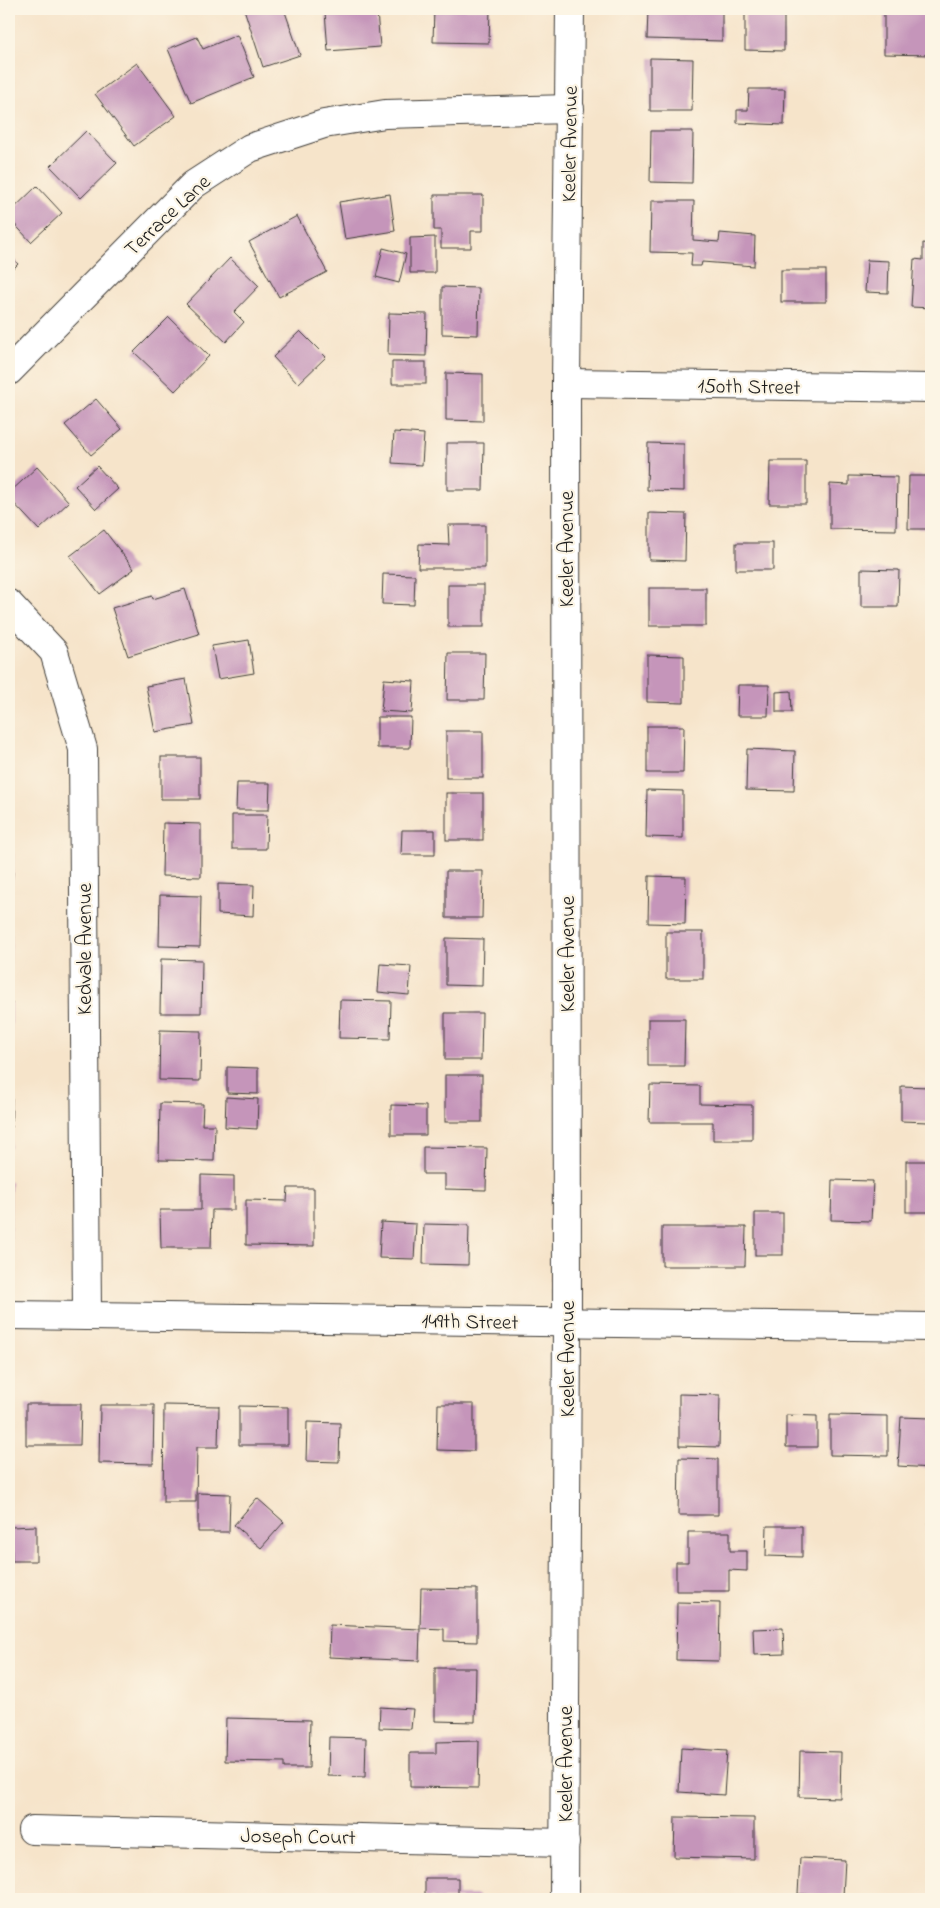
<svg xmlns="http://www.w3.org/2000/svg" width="940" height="1908" viewBox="0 0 940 1908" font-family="'Indie Flower',sans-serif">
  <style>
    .building { fill: #c595ba }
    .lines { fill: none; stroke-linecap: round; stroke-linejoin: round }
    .minor-casing { stroke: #3d3a36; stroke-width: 30 }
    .minor { stroke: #fff; stroke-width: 28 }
    .labels { text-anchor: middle; stroke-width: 4.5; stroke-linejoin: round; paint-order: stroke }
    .street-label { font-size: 21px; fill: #1c1c1c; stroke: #fcf5e5 }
  </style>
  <rect width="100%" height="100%" fill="#fcf5e5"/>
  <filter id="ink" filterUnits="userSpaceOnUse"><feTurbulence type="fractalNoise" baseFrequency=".02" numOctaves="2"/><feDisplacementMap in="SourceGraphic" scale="10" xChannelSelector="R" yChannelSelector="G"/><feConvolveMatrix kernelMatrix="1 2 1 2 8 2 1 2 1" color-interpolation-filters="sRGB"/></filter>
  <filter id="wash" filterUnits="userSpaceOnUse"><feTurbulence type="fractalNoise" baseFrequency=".0096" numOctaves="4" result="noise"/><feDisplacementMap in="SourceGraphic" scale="20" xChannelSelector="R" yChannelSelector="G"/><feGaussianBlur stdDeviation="1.12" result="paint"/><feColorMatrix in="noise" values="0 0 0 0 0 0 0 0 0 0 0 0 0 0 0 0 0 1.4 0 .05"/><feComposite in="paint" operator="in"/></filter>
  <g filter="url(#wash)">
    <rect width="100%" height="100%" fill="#f6e4ca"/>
    <g id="blocks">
      <g class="building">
        <path d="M 244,9 L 284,9 L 300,55 L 263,67 Z"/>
        <path d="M 349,9 L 400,9 L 401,10 L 377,12 L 380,47 L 328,51 L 325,12 Z"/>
        <path d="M 434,9 L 490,9 L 489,43 L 433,42 Z"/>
        <path d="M 648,9 L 722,9 L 722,41 L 647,39 Z"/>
        <path d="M 884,9 L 930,9 L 930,13 L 931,13 L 931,55 L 884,54 Z"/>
        <path d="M 745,12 L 784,13 L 784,51 L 745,50 Z"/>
        <path d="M 237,35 L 254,77 L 191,103 L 168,49 L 197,37 L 203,49 Z"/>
        <path d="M 650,58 L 693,59 L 692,111 L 650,111 Z"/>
        <path d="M 137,63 L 176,116 L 134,146 L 95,94 Z"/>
        <path d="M 749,89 L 785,89 L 784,125 L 737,123 L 737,110 L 748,110 Z"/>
        <path d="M 86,131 L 117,163 L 81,198 L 50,166 Z"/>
        <path d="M 651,131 L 693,131 L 692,183 L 650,182 Z"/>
        <path d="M 37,186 L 62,213 L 31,242 L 9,218 L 9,213 Z"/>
        <path d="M 390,194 L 395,231 L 345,239 L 339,202 Z"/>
        <path d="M 434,195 L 483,195 L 483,231 L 471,231 L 471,248 L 441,248 L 441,230 L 434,230 Z"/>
        <path d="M 651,201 L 694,201 L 693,240 L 719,242 L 720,233 L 755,236 L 754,266 L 702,262 L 701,266 L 691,266 L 692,253 L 650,252 Z"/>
        <path d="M 297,216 L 327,272 L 279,297 L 249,242 Z"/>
        <path d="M 435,237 L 435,273 L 410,273 L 410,238 Z"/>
        <path d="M 923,243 L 931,244 L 931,308 L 911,307 L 914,259 L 923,260 Z"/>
        <path d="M 383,248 L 406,254 L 399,283 L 376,277 Z"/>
        <path d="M 9,254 L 18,264 L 9,273 Z"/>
        <path d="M 230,258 L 259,286 L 234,312 L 244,322 L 226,342 L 186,304 Z"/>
        <path d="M 867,260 L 889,261 L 888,293 L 865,292 Z"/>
        <rect x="781" y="270" width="45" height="32"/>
        <path d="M 442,287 L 479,288 L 478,335 L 442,334 Z"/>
        <path d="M 389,313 L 427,314 L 426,356 L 388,355 Z"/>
        <path d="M 169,317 L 209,356 L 175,391 L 134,352 Z"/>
        <path d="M 300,331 L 326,357 L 298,384 L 273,357 Z"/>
        <rect x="392" y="362" width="34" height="22"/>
        <path d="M 446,373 L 483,374 L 483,421 L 446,420 Z"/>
        <path d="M 96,399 L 122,429 L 91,455 L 65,425 Z"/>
        <path d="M 394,432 L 424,434 L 422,465 L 392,463 Z"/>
        <path d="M 447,443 L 484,443 L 483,490 L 447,490 Z"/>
        <path d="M 648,443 L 684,444 L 684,491 L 647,490 Z"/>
        <path d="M 770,461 L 806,461 L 806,504 L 769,504 Z"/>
        <path d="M 97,466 L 118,489 L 96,509 L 75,486 Z"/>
        <path d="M 37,467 L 69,502 L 39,530 L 9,498 L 9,493 Z"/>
        <path d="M 849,476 L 897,477 L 896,530 L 830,529 L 830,484 L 849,485 Z"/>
        <path d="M 909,476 L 931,476 L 931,529 L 908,529 Z"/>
        <path d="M 649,513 L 686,514 L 685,561 L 649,560 Z"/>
        <path d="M 448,525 L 485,525 L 485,568 L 418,568 L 419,544 L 449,545 Z"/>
        <path d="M 104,530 L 134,569 L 100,594 L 70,556 Z"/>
        <rect x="736" y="543" width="37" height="27"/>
        <path d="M 861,569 L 899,570 L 898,607 L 861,607 Z"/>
        <path d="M 383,574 L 415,575 L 414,605 L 382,604 Z"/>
        <rect x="448" y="585" width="36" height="42"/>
        <rect x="649" y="588" width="57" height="38"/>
        <path d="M 185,589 L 199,634 L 128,656 L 112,608 L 152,596 L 153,599 Z"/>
        <path d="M 249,640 L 254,673 L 218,679 L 212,646 Z"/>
        <path d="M 448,653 L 485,653 L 484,700 L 447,700 Z"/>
        <path d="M 647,655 L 684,656 L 684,703 L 647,702 Z"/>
        <path d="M 186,679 L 194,725 L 155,732 L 146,686 Z"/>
        <path d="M 384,679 L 414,681 L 412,713 L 381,711 Z"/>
        <path d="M 738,685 L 769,685 L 768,716 L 737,716 Z"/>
        <path d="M 791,691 L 792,712 L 776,712 L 776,692 Z"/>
        <path d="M 377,717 L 411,717 L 410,748 L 377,748 Z"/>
        <path d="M 647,726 L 684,726 L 683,773 L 647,773 Z"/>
        <rect x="446" y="731" width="37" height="47"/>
        <path d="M 747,749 L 795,751 L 794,791 L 746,790 Z"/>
        <rect x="161" y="757" width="39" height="42"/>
        <path d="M 237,783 L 270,783 L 269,810 L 236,810 Z"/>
        <path d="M 647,790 L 683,791 L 683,838 L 646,837 Z"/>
        <rect x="446" y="793" width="37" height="47"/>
        <path d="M 232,815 L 267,815 L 266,849 L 232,849 Z"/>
        <path d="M 163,823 L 201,824 L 201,877 L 162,876 Z"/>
        <path d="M 402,830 L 435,830 L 435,855 L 401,855 Z"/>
        <path d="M 9,853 L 14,854 L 11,904 L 9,904 Z"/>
        <path d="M 446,871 L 483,871 L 482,918 L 446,918 Z"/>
        <path d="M 649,876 L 686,877 L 685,924 L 648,923 Z"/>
        <path d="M 218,884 L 254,885 L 253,916 L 218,914 Z"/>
        <path d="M 160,895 L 201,896 L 200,947 L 159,946 Z"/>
        <rect x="666" y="932" width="37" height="47"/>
        <path d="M 9,933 L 12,934 L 10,966 L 9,966 Z"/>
        <path d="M 446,938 L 483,939 L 482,986 L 446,985 Z"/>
        <path d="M 161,959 L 202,960 L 201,1013 L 160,1013 Z"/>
        <path d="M 380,964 L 411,966 L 409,995 L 378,992 Z"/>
        <path d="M 340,1000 L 391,1001 L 390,1039 L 339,1038 Z"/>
        <path d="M 9,1003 L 12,1003 L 11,1073 L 9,1073 Z"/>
        <path d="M 445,1013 L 482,1013 L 481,1060 L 445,1060 Z"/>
        <path d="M 648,1019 L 685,1019 L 684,1066 L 648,1066 Z"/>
        <path d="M 160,1030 L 201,1031 L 200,1081 L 159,1080 Z"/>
        <path d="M 227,1067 L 258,1068 L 258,1094 L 227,1093 Z"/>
        <rect x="445" y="1075" width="37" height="47"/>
        <path d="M 650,1085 L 700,1086 L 700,1104 L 752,1105 L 752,1140 L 713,1140 L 713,1122 L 649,1122 Z"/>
        <path d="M 901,1086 L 929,1087 L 928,1122 L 901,1121 Z"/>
        <path d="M 9,1094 L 12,1094 L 11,1148 L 9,1148 Z"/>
        <path d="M 226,1097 L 258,1099 L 257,1129 L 225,1127 Z"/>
        <path d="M 160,1103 L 203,1104 L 202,1125 L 215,1125 L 214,1161 L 159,1160 Z"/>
        <path d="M 391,1105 L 426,1106 L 426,1135 L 391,1135 Z"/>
        <path d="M 423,1147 L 487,1148 L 486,1190 L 445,1189 L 445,1174 L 423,1174 Z"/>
        <rect x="906" y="1161" width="25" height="51"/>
        <path d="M 201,1175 L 234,1176 L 234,1210 L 212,1210 L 211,1248 L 161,1248 L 160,1210 L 201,1210 Z"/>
        <path d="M 832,1180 L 873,1181 L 871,1221 L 831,1220 Z"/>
        <rect x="9" y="1182" width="2" height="62"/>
        <path d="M 288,1188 L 314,1188 L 314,1246 L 246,1245 L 246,1200 L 287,1201 Z"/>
        <rect x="755" y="1213" width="28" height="42"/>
        <path d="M 381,1222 L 416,1224 L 414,1259 L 379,1258 Z"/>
        <path d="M 424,1224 L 469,1225 L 468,1265 L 423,1264 Z"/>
        <path d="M 662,1227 L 746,1227 L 745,1266 L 662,1266 Z"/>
        <path d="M 679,1394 L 720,1395 L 719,1447 L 679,1446 Z"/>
        <path d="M 26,1404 L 81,1404 L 80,1445 L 26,1445 Z"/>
        <path d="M 438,1404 L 474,1404 L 474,1451 L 437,1450 Z"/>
        <path d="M 100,1405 L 154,1405 L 153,1464 L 99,1463 Z"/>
        <path d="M 164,1405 L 219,1406 L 218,1447 L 197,1447 L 196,1502 L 163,1502 Z"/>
        <path d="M 239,1406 L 288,1407 L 288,1445 L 239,1445 Z"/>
        <path d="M 786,1415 L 817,1416 L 817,1447 L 786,1447 Z"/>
        <path d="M 830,1415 L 888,1416 L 888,1456 L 830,1455 Z"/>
        <path d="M 901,1417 L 931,1418 L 931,1468 L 898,1466 Z"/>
        <path d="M 307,1422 L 340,1423 L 339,1462 L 306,1461 Z"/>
        <path d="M 679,1458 L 718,1459 L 718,1515 L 678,1515 Z"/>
        <path d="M 198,1493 L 230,1494 L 229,1532 L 198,1532 Z"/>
        <path d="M 257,1498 L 284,1522 L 261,1548 L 234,1525 Z"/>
        <path d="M 930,1498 L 931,1498 L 931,1530 L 928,1530 Z"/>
        <path d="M 36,1526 L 36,1561 L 12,1561 L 11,1527 Z"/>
        <path d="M 767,1526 L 802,1526 L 802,1557 L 766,1556 Z"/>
        <path d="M 688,1532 L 730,1532 L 730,1551 L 747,1551 L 747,1571 L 729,1570 L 729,1591 L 676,1591 L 676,1562 L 688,1562 Z"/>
        <path d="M 421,1588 L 477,1589 L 477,1642 L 444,1641 L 444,1629 L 420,1628 Z"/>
        <path d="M 677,1602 L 720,1603 L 719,1661 L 676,1660 Z"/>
        <path d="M 330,1625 L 420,1629 L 419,1661 L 329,1657 Z"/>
        <path d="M 783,1628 L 784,1654 L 754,1655 L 753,1629 Z"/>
        <path d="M 435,1668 L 476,1668 L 475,1722 L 435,1721 Z"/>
        <path d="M 380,1707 L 413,1709 L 411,1729 L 379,1728 Z"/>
        <path d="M 226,1718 L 310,1720 L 309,1768 L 284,1768 L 284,1762 L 225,1761 Z"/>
        <path d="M 329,1737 L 366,1738 L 365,1777 L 328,1776 Z"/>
        <path d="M 479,1741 L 478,1788 L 410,1787 L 410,1753 L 436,1753 L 436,1742 Z"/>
        <path d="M 681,1748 L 727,1751 L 724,1795 L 679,1792 Z"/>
        <path d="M 800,1751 L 841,1752 L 840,1798 L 799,1797 Z"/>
        <path d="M 675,1817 L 754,1818 L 754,1859 L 674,1857 Z"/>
        <path d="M 800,1858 L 845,1860 L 843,1896 L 798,1894 Z"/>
        <path d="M 425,1878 L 458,1878 L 458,1895 L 478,1895 L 478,1899 L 434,1899 L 434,1897 L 425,1897 Z"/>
      </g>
    </g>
  </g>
  <g filter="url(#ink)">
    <use href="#blocks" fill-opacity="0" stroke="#3d3a36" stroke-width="1"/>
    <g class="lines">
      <defs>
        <g id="minor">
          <path d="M 9,371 L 193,185 L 250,148 L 324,124 L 385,114 L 570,109"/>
          <path d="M 566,383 L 931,388"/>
          <path d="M 9,604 L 54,652 L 83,749 L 87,1316"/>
          <path d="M 9,1315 L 931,1327"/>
          <path d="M 32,1830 L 565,1843"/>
          <path d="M 564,1899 L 567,1322 L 566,383 L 570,9"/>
        </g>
      </defs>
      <use href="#minor" class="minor-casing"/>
      <use href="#minor" class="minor"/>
    </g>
  </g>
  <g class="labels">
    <g class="street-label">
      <text transform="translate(569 144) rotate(-89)" y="7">Keeler Avenue</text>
      <text transform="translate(167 215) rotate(-43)" y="7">Terrace Lane</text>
      <text transform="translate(749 386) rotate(1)" y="7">150th Street</text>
      <text transform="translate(566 549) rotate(-90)" y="7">Keeler Avenue</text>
      <text transform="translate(84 949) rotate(-90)" y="7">Kedvale Avenue</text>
      <text transform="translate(567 954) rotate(-90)" y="7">Keeler Avenue</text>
      <text transform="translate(470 1321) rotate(1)" y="7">149th Street</text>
      <text transform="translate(567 1359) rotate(-90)" y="7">Keeler Avenue</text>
      <text transform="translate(565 1764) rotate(-90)" y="7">Keeler Avenue</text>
      <text transform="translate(298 1836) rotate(1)" y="7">Joseph Court</text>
    </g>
  </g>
  <rect width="940" height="1908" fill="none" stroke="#fcf5e5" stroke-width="30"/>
</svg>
